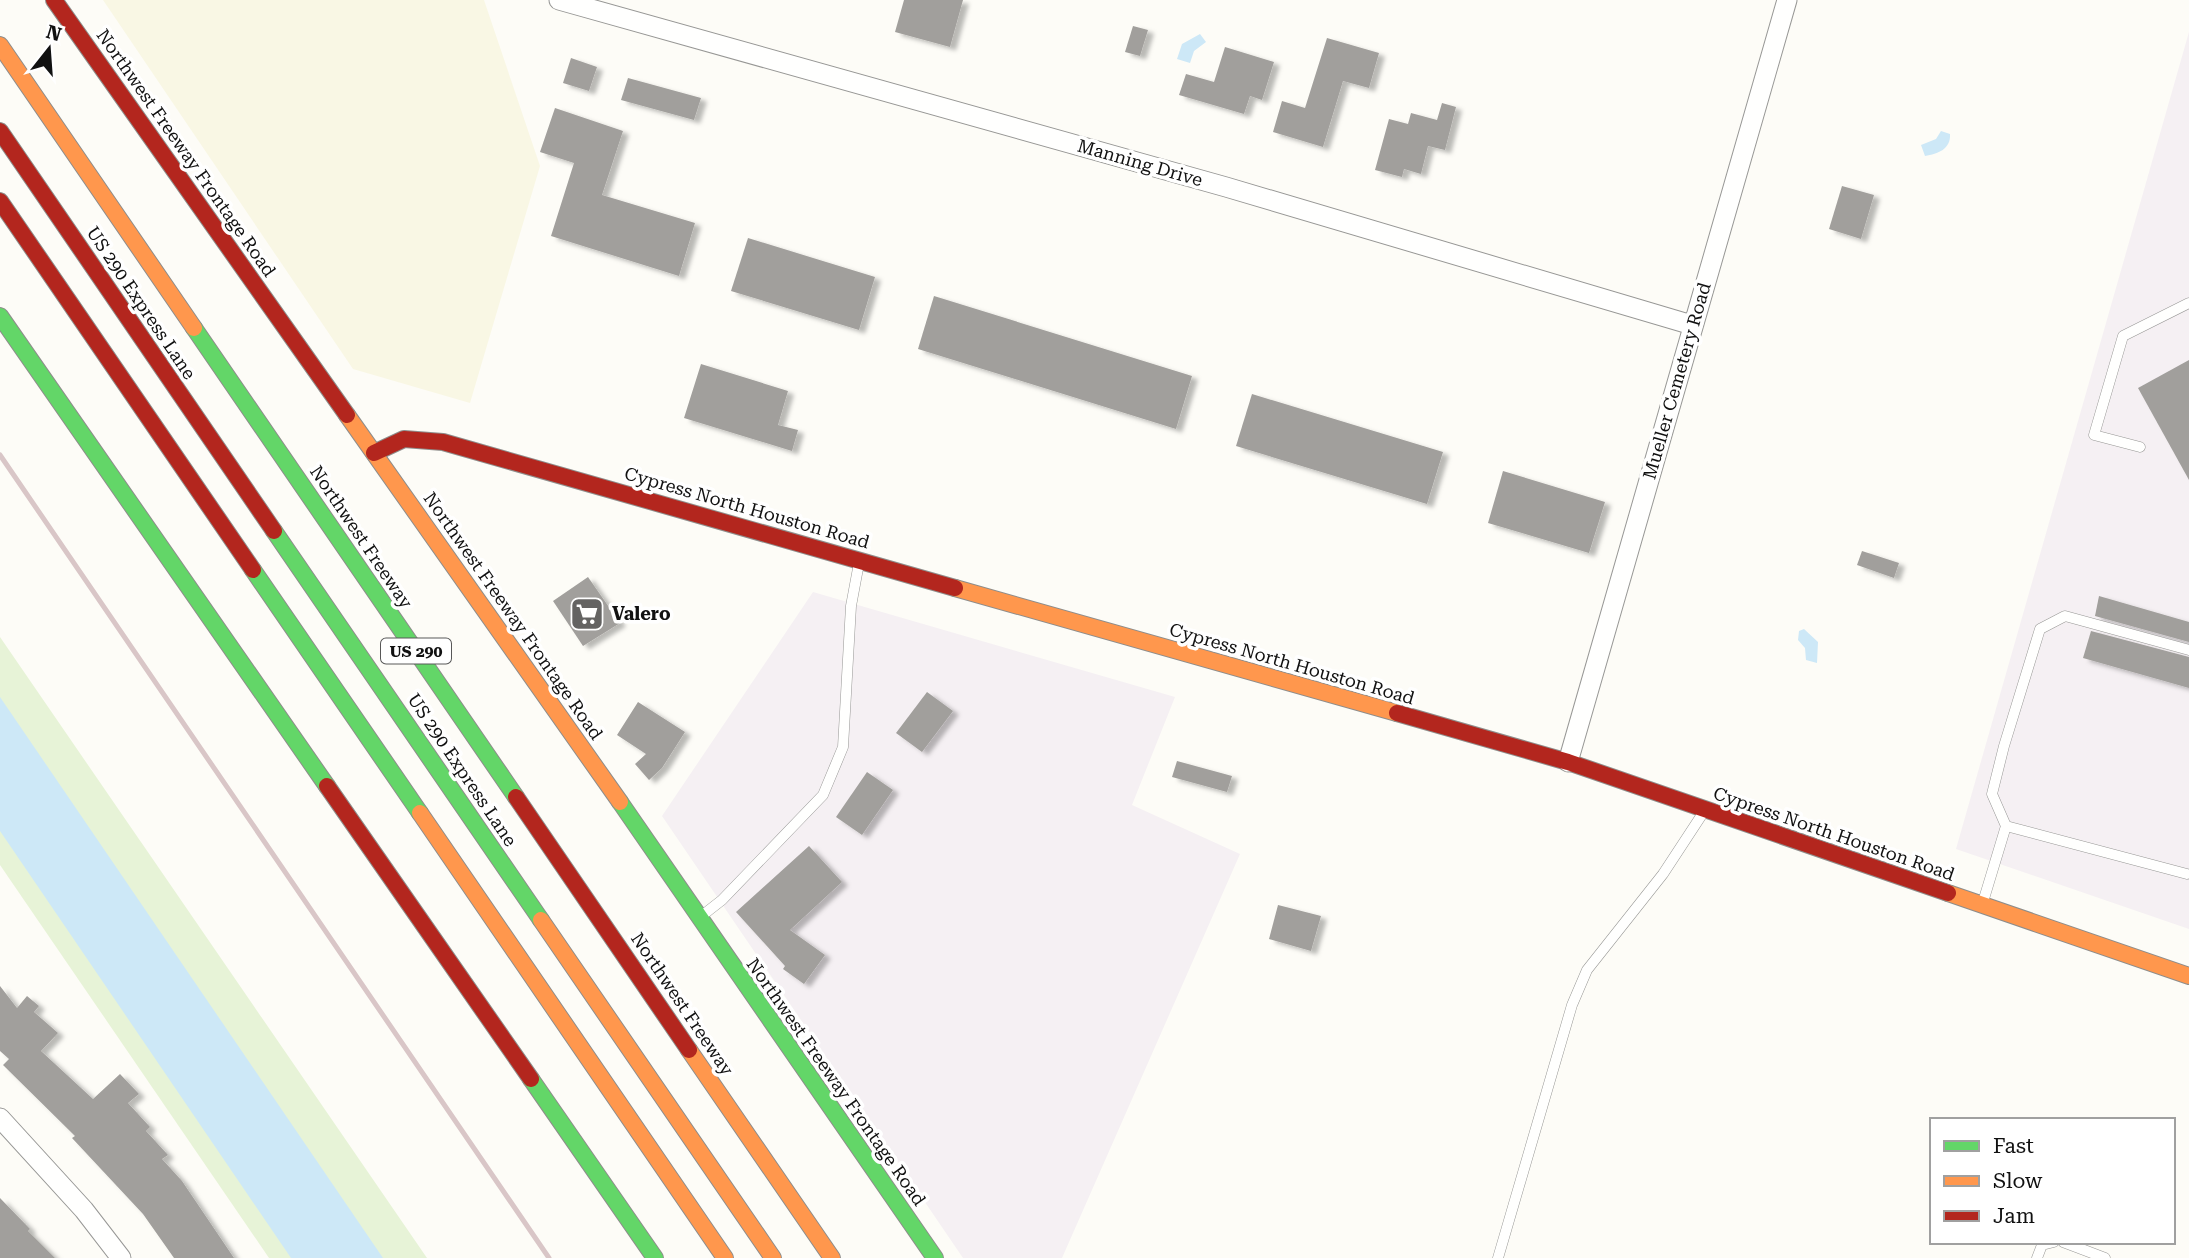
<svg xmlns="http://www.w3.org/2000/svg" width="2189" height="1258" viewBox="0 0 2189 1258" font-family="'Roboto Serif',serif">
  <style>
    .industrial { fill: #f5f0f3 }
    .farmland { fill: #f9f7e4 }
    .green { fill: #e7f3d7 }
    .water { fill: #cde8f7 }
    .building { fill: #a19f9c; filter: url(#shadow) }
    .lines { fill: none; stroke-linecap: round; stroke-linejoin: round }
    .lane-casing { stroke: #979795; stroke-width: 11 }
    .street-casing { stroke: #979795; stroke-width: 21 }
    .fast-casing { stroke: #8e8d8b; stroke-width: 18 }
    .slow-casing { stroke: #8e8d8b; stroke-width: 18 }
    .jam-casing { stroke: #8e8d8b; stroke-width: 18 }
    .lane { stroke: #fffffe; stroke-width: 10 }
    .street { stroke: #fffffe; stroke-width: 19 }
    .fast { stroke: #63d668; stroke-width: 16 }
    .slow { stroke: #ff974d; stroke-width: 16 }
    .jam { stroke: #b3261e; stroke-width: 16 }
    .rail { stroke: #d9c6c7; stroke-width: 5 }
    .labels { text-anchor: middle; stroke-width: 7; stroke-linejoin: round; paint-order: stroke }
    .shield { fill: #fff; stroke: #585858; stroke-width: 2 }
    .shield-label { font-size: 16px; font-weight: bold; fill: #111 }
    .street-label { font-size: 18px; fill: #111; stroke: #fff }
    .poi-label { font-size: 18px; font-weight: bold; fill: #111; stroke: #fff; text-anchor: start }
  </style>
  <defs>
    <filter id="shadow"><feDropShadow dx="6" dy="3.5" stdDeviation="2" flood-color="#0004"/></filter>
  </defs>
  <rect width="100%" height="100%" fill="#fdfcf7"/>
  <g class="industrial">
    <path d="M 2189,32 L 2189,929 L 1956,849 Z"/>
    <path d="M 813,592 L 1175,697 L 1132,805 L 1240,854 L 1062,1258 L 963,1258 L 662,816 Z"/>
  </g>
  <path class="farmland" d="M 103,0 L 484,0 L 540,166 L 470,403 L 353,369 Z"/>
  <path class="green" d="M 0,637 L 427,1258 L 269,1258 L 0,865 Z"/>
  <g class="water">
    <path d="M 1200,34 L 1206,42 L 1194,51 L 1190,63 L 1177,59 L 1182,44 Z"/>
    <path d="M 1941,131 L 1950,134 C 1951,149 1938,154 1925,156 L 1921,145 L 1936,139 Z"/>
    <path d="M 1804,629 L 1818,642 L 1817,663 L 1806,660 L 1805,648 L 1798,640 L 1799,631 Z"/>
    <path d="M 0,697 L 383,1258 L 291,1258 L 0,831 Z"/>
  </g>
  <g class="building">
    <path d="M 904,0 L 963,0 L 950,47 L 895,32 Z"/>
    <path d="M 1133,26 L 1148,30 L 1140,56 L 1125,52 Z"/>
    <path d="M 1327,38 L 1379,53 L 1369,88 L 1343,81 L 1323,147 L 1273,132 L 1282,101 L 1305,108 Z"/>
    <path d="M 1225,47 L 1274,62 L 1262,100 L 1250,96 L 1244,114 L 1179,95 L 1186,74 L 1214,82 Z"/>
    <path d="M 571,58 L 597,67 L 589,91 L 563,83 Z"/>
    <path d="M 628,78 L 701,98 L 694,120 L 621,100 Z"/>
    <path d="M 1442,103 L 1456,107 L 1445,150 L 1428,146 L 1421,174 L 1404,169 L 1402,177 L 1375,170 L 1389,119 L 1408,124 L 1411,113 L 1437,120 Z"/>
    <path d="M 555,108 L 623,131 L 602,195 L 695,223 L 679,276 L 551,236 L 574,163 L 540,152 Z"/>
    <path d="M 1842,186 L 1874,195 L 1861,239 L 1829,229 Z"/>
    <path d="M 748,238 L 875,277 L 859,330 L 731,291 Z"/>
    <path d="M 934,296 L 1192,376 L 1176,429 L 918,349 Z"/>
    <path d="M 2189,360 L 2189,480 L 2138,388 Z"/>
    <path d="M 701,364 L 788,391 L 778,425 L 798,430 L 792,451 L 684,418 Z"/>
    <path d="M 1252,394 L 1443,452 L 1427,504 L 1236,446 Z"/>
    <path d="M 1503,471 L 1605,502 L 1589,553 L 1488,523 Z"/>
    <path d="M 1862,551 L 1899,563 L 1894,578 L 1857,565 Z"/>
    <path d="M 588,577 L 620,623 L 583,646 L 553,601 Z"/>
    <path d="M 2099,596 L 2189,622 L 2189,642 L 2095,616 Z"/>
    <path d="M 2091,631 L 2189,657 L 2189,688 L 2083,658 Z"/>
    <path d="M 927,692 L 953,711 L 922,752 L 896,733 Z"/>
    <path d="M 638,702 L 685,732 L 662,768 L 649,780 L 635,764 L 646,754 L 617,735 Z"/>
    <path d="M 1177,761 L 1232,776 L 1227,792 L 1172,777 Z"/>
    <path d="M 867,772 L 893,790 L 862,835 L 836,817 Z"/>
    <path d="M 809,846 L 842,882 L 790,930 L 825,955 L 804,984 L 783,969 L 785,966 L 736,912 Z"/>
    <path d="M 1278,905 L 1321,916 L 1311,951 L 1269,939 Z"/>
    <path d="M 0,986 L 17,1008 L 27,996 L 39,1006 L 34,1012 L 58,1033 L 41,1051 L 93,1099 L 120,1074 L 139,1094 L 128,1103 L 150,1127 L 146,1131 L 168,1155 L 162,1159 L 182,1181 L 234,1258 L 174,1258 L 143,1214 L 72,1138 L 75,1136 L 3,1065 L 9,1059 L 0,1051 Z"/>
    <path d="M 0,1198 L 30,1229 L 28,1231 L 55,1258 L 0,1258 Z"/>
  </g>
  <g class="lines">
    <defs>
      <g id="lane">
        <path d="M 2140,447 L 2094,435 L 2123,336 L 2189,303"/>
        <path d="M 2006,826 L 2187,874"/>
        <path d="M 1983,902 L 2006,826 L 1992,794 L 2004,746 L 2040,629 L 2065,616 L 2189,650"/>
        <path d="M 699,918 L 722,900 L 823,795 L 843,747 L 851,606 L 859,563"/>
        <path d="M 2063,1242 L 2105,1258"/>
        <path d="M 1498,1258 L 1572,1005 L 1587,970 L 1663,874 L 1705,810"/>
        <path d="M 2037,1258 L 2042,1245 L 2054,1242"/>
      </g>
      <g id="street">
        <path d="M 559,0 L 1226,187 L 1692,325"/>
        <path d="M 1568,762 L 1787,0"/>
        <path d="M 0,1118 L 84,1210 L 121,1258"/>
      </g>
      <g id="fast">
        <path d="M 0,316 L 327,786"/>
        <path d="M 194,328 L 516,797"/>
        <path d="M 274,531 L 541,920"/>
        <path d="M 253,570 L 420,813"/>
        <path d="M 620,802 L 935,1258"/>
        <path d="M 531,1079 L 655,1258"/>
      </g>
      <g id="slow">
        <path d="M 0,45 L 194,328"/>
        <path d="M 347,415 L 620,802"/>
        <path d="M 955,588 L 1397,713"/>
        <path d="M 420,813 L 725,1258"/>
        <path d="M 1948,893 L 2189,976"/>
        <path d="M 541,920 L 773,1258"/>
        <path d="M 689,1050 L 832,1258"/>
      </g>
      <g id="jam">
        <path d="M 54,0 L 347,415"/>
        <path d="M 0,131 L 274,531"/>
        <path d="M 0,201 L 253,570"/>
        <path d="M 374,453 L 404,439 L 443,442 L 955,588"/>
        <path d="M 1397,713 L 1568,762 L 1948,893"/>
        <path d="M 327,786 L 531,1079"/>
        <path d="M 516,797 L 689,1050"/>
      </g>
    </defs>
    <use href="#lane" class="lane-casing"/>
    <use href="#street" class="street-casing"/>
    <use href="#fast" class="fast-casing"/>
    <use href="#slow" class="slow-casing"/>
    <use href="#jam" class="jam-casing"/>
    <use href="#lane" class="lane"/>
    <use href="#street" class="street"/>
    <use href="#fast" class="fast"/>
    <use href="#slow" class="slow"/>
    <use href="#jam" class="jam"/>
    <path class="rail" d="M 0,455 L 549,1258"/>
  </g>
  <defs>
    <symbol id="supermarket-square" viewBox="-11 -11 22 22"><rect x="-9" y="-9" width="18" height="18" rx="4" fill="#646362" stroke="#fff"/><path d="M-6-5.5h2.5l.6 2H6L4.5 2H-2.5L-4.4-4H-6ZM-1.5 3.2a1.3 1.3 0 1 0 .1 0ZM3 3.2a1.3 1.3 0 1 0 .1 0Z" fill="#fff"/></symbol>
  </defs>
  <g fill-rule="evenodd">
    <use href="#supermarket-square" x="568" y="595" width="38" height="38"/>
  </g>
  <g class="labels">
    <rect class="shield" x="381" y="638.5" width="70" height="25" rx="5"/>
    <g class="shield-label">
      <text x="416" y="657">US 290</text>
    </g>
    <g class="street-label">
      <text transform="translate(186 153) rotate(55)" y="6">Northwest Freeway Frontage Road</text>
      <text transform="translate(1140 163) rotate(16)" y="6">Manning Drive</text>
      <text transform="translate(141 303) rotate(56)" y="6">US 290 Express Lane</text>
      <text transform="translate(1677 381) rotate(-74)" y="6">Mueller Cemetery Road</text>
      <text transform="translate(747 508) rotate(16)" y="6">Cypress North Houston Road</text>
      <text transform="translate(361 537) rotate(56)" y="6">Northwest Freeway</text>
      <text transform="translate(513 616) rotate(55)" y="6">Northwest Freeway Frontage Road</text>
      <text transform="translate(1292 664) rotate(16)" y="6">Cypress North Houston Road</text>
      <text transform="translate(462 770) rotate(56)" y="6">US 290 Express Lane</text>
      <text transform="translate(1834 834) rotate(19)" y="6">Cypress North Houston Road</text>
      <text transform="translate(682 1004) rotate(56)" y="6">Northwest Freeway</text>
      <text transform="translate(836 1082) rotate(55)" y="6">Northwest Freeway Frontage Road</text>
    </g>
    <g class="poi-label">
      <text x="612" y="620">Valero</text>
    </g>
  </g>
  <rect x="1930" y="1118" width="245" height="126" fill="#ffffff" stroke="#a0a0a0" stroke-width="2"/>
  <rect x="1944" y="1141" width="35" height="10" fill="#63d668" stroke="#a0a0a0" stroke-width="2"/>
  <text x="1993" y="1153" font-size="21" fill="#111111">Fast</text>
  <rect x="1944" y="1176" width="35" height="10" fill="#ff974d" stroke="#a0a0a0" stroke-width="2"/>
  <text x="1993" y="1188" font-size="21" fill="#111111">Slow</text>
  <rect x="1944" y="1211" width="35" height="10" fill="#b3261e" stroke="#a0a0a0" stroke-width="2"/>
  <text x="1993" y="1223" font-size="21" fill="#111111">Jam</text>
  <g transform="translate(49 49) rotate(17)" stroke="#ffffff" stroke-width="5" paint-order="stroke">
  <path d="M0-5L12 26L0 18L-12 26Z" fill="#111111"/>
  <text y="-10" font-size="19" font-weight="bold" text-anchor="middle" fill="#111111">N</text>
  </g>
</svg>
